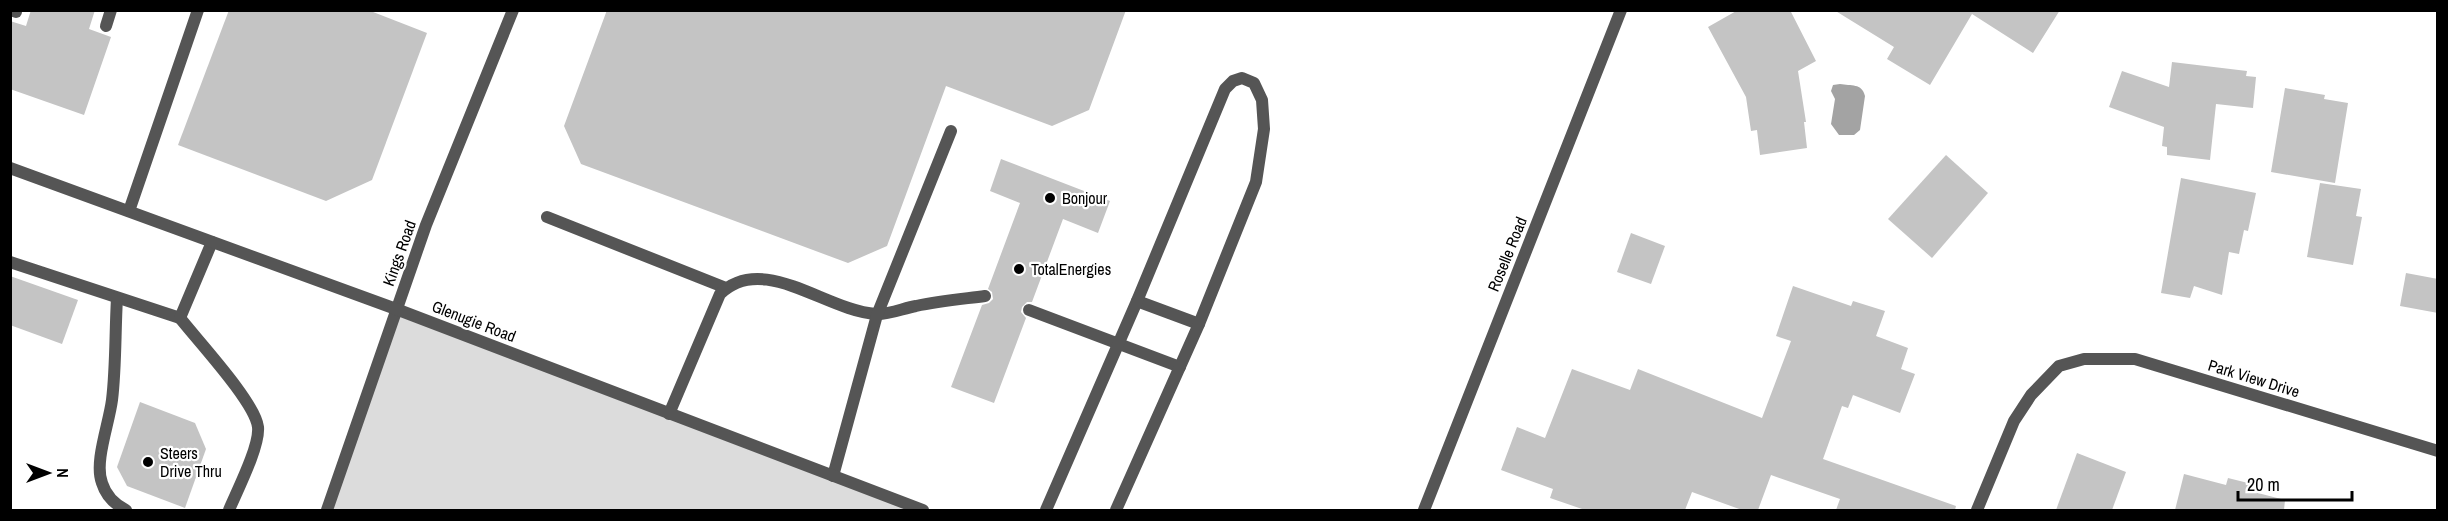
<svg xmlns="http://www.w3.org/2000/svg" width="2448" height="521" viewBox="0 0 2448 521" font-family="'Archivo Narrow',sans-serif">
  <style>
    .green { fill: #dcdcdc }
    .water { fill: #a3a3a3 }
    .building { fill: #c4c4c4 }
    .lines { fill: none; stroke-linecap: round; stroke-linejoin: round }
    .service { stroke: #555; stroke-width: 12 }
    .minor { stroke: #555; stroke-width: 12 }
    .tertiary { stroke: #555; stroke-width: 12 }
    .poi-dot { fill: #000; stroke: #fff; stroke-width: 2 }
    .labels { text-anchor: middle; stroke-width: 4.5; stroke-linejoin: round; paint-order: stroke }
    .poi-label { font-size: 16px; fill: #000; stroke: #fff; text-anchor: start }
    .street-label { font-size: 16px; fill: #000; stroke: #fff }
  </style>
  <rect width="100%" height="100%" fill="#fff"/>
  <path class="green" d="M 397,309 L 928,510 L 329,510 Z"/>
  <path class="water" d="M 1840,84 C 1851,86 1862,83 1865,96 L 1860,130 L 1854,135 L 1839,135 L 1831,124 L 1835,99 L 1831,91 L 1833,85 Z"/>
  <g class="building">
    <path d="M 31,10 L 95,10 L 89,29 L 111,37 L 84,115 L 10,89 L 10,21 L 26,26 Z"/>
    <path d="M 229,10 L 368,10 L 427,33 L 372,180 L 326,201 L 178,145 Z"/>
    <path d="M 607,10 L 1126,10 L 1089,110 L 1052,126 L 946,86 L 887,246 L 848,263 L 581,164 L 564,126 Z"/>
    <path d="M 1738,10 L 1790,10 L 1816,61 L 1798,71 L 1806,122 L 1804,122 L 1807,148 L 1760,155 L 1757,130 L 1751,131 L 1746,97 L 1708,27 Z"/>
    <path d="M 1834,10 L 2060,10 L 2033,53 L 1972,14 L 1930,85 L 1887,59 L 1894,47 Z"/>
    <path d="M 2172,62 L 2247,71 L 2246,76 L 2256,77 L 2253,108 L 2216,104 L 2210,160 L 2167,155 L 2167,147 L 2162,146 L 2164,127 L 2109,107 L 2122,71 L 2169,87 Z"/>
    <path d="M 2285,88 L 2325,95 L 2324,99 L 2348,103 L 2335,183 L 2271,172 Z"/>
    <path d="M 1946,155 L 1988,193 L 1932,258 L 1888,219 Z"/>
    <path d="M 1001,159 L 1110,201 L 1098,233 L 1063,219 L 1032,302 L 1027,302 L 1022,307 L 1021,312 L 1026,318 L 994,403 L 951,387 L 982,305 L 989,303 L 993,299 L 992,292 L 988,289 L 1020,203 L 990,191 Z"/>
    <path d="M 2181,178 L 2256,193 L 2248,231 L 2244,230 L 2239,254 L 2229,252 L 2222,295 L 2194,286 L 2190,298 L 2161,293 Z"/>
    <path d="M 2320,183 L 2361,189 L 2356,216 L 2362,217 L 2353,265 L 2307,257 Z"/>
    <path d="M 1631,233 L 1665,246 L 1651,284 L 1617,272 Z"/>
    <path d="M 2406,273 L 2438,279 L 2438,313 L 2400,306 Z"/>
    <path d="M 10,276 L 78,300 L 62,344 L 10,325 Z"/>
    <path d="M 1793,286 L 1851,306 L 1853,301 L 1885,311 L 1876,336 L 1908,348 L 1901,369 L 1915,374 L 1900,413 L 1853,395 L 1848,408 L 1842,406 L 1823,459 L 1956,506 L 1955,510 L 1836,510 L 1840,499 L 1771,475 L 1758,510 L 1742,510 L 1692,492 L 1685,510 L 1585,510 L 1550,498 L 1553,489 L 1501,470 L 1517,427 L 1545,438 L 1572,369 L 1630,390 L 1638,369 L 1762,418 L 1791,341 L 1776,336 Z"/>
    <path d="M 140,402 L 195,423 L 206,449 L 185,508 L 127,486 L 117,467 Z"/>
    <path d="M 2077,453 L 2126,472 L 2112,510 L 2056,510 Z"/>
    <path d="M 2184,474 L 2226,485 L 2228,478 L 2256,485 L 2254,492 L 2285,500 L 2284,510 L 2175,510 Z"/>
  </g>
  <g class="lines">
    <g class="service">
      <path d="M 16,12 L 16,10"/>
      <path d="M 106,26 L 111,10"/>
      <path d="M 129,211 L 198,10"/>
      <path d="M 547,217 L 726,288"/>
      <path d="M 10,262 L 180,318 L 212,242"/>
      <path d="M 117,298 C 115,332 116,367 112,400 C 109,424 94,462 102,483 C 106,496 114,504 126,510"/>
      <path d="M 1137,301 L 1199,324"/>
      <path d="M 1029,310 L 1180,367"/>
      <path d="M 180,318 C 198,341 255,402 258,427 C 260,446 237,491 229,510"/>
      <path d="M 669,414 L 720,294 C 763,252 826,311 876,314 C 888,315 904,308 916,306 C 939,301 962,299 985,296"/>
      <path d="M 833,476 L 877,315 L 951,131"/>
      <path d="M 1046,510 L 1137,301 L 1225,89 L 1233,81 L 1242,78 L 1254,83 L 1262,100 L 1264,129 L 1256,182 L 1199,324 L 1116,510"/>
    </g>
    <g class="minor">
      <path d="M 327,510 L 426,225 L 513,10"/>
      <path d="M 1424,510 L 1621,10"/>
      <path d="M 1977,510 L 2014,421 L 2031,395 L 2059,366 L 2084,359 L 2135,359 L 2438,451"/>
    </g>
    <path class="tertiary" d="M 10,168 L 396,309 L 923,510"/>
  </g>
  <g class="poi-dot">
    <circle cx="1050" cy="198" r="6"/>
    <circle cx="1019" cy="269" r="6"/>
    <circle cx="148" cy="462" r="6"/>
  </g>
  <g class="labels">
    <g class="poi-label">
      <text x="1062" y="204">Bonjour</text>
      <text x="1031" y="275">TotalEnergies</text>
      <text x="160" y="459">Steers<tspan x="160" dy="18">Drive Thru</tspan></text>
    </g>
    <g class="street-label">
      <text transform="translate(399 253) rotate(-70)" y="6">Kings Road</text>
      <text transform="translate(1507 254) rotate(-68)" y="6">Roselle Road</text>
      <text transform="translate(474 321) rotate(21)" y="6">Glenugie Road</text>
      <text transform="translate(2254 378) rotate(17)" y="6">Park View Drive</text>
    </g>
  </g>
  <rect width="2448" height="521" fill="none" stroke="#000000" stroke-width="24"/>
  <g transform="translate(48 473) rotate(90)" stroke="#ffffff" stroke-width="4.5" paint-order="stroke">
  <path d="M0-4.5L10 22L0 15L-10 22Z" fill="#000000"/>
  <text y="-9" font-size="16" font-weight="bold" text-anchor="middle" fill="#000000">N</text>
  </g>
  <path d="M2238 491v9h114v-9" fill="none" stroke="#000000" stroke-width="3"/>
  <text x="2247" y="491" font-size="18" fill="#000000" stroke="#ffffff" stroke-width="4.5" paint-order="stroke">20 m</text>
</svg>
